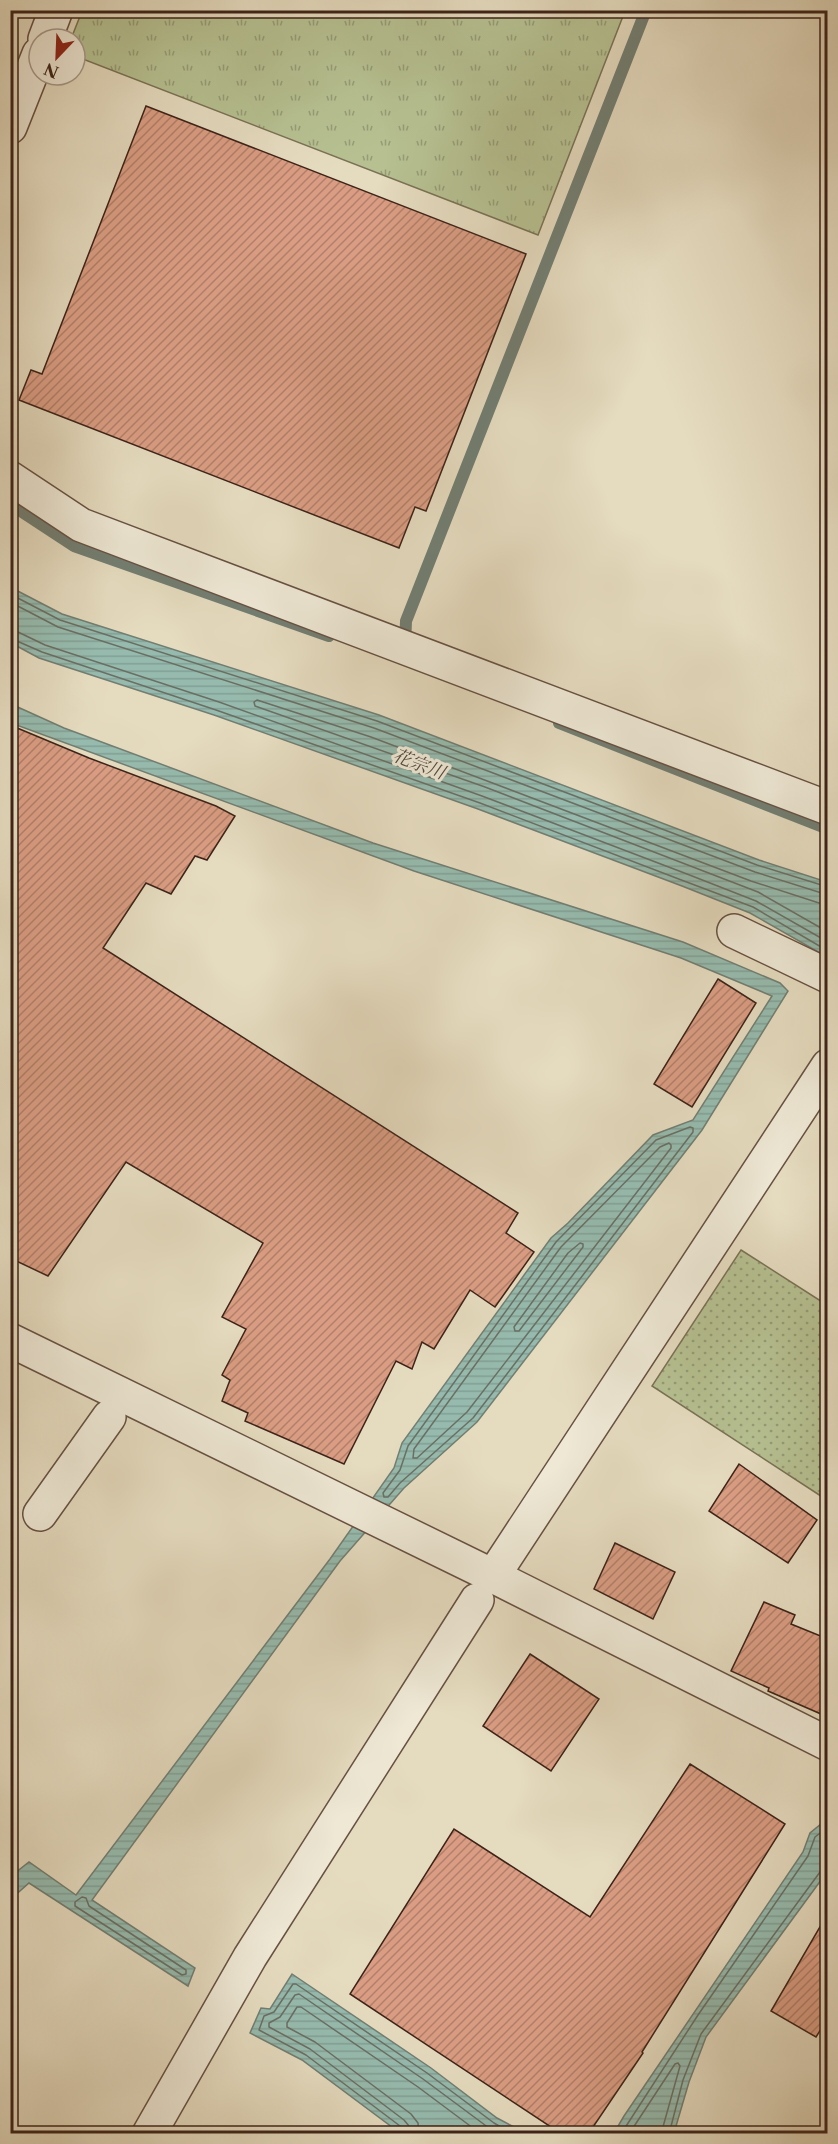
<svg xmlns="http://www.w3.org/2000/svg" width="838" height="2144" viewBox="0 0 838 2144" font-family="'Libre Caslon Text','Noto Serif JP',serif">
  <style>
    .grass { fill: url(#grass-tufts); stroke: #7a7255; stroke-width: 1.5 }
    .garden { fill: url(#garden-dots); stroke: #7a7255; stroke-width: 1.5 }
    .water { fill: url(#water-rules); stroke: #727e72; stroke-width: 1.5 }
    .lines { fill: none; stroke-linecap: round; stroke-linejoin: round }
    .shore { stroke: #6a6f64; stroke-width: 1.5 }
    .stream { stroke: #727e72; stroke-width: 12 }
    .building { fill: url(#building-hatch); stroke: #3d2319; stroke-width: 1.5 }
    .minor-casing { stroke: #675142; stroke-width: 36 }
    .minor { stroke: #eee8d5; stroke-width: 33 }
    .labels { text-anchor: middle; stroke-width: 6; stroke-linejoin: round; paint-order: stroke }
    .water-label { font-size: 18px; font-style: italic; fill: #53493e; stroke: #eee8d5 }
  </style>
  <defs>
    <pattern id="grass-tufts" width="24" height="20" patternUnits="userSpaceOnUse" patternTransform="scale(1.5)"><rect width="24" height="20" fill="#b6c091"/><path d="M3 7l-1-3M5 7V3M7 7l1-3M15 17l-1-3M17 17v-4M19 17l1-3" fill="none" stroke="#959c76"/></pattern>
    <pattern id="garden-dots" width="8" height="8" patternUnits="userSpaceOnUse" patternTransform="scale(1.5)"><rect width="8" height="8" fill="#b6c091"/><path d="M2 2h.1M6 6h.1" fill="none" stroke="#959c76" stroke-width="1.8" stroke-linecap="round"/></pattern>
    <pattern id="water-rules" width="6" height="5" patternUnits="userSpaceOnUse" patternTransform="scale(1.5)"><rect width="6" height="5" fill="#96bbae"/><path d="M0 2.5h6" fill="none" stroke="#82a095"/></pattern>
    <pattern id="building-hatch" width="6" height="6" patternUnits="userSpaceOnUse" patternTransform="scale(1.5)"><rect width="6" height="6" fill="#da9d83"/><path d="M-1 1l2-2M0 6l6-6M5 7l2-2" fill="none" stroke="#b2806a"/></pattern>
  </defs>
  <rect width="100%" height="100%" fill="#e5dbbf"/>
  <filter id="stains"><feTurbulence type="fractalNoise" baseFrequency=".00333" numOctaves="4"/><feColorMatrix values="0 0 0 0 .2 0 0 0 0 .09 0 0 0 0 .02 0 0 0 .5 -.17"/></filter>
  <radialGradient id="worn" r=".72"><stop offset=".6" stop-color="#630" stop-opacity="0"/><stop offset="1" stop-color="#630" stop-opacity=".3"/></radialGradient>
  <path class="grass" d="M 82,11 L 82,10 L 625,11 L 538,235 L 75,56 L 75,39 L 71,39 Z"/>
  <path class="garden" d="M 741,1250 L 827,1305 L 827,1500 L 652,1386 Z"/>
  <g class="water">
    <path d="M 10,587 L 62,614 L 379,715 L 759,860 L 827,882 L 827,957 L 750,913 L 682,886 L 478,809 L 214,715 L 39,658 L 11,643 Z"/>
    <path d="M 11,704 L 64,728 L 373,843 L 683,942 L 780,983 L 788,991 L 702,1130 L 477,1422 L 404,1488 L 340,1561 L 92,1900 L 195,1968 L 188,1986 L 29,1883 L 11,1899 L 10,1877 L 29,1862 L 76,1895 L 330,1559 L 394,1468 L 402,1443 L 551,1238 L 568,1223 L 653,1135 L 693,1120 L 772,996 L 681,958 L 414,871 L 11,723 Z"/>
    <path d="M 827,1819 L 827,1872 L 706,2037 L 689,2082 L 674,2133 L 614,2133 L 624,2116 L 803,1852 L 810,1833 Z"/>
    <path d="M 292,1974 L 431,2068 L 497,2118 L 525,2133 L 400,2133 L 302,2060 L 250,2033 L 261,2008 L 270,2009 Z"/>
  </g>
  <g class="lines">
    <g class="shore">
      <path d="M 10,594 L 60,620 L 377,721 L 757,865 L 828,887"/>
      <path d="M 10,602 L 58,627 L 374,728 L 755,872 L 828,895"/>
      <path d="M 10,631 L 18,632 L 45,645 L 219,702 L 482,796 L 687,874 L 756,901 L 828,942"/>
      <path d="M 10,638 L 42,652 L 216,710 L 480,803 L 684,881 L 753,907 L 828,951"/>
      <path d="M 828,904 L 819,903 L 751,881 L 371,737 L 257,700 L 254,702 L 255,706 L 485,787 L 758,892 L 828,932"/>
      <path d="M 690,1127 L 693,1128 L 693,1132 L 473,1418 L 400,1483 L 388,1497 L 384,1497 L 383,1493 L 400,1470 L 408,1446 L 556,1242 L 656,1140 Z"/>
      <path d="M 669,1143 L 671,1145 L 671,1148 L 467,1412 L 417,1458 L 413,1458 L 414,1449 L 561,1247 L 660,1147 Z"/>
      <path d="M 580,1243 L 583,1244 L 583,1247 L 519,1331 L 515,1331 L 514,1327 L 568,1253 Z"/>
      <path d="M 82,1897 L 86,1898 L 89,1906 L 186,1970 L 186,1974 L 182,1975 L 75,1906 L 75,1902 Z"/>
      <path d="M 403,2134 L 400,2126 L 306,2055 L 259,2030 L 264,2016 L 274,2012 L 293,1984 L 296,1984 L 427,2073 L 494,2123 L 513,2134"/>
      <path d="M 410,2134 L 409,2126 L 404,2120 L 310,2049 L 269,2027 L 269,2023 L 280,2017 L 295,1995 L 299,1994 L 423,2079 L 497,2134"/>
      <path d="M 419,2134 L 418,2123 L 411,2114 L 315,2042 L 287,2027 L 287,2023 L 297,2007 L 301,2007 L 418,2087 L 481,2134"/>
      <path d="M 621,2134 L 698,2015 L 808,1856 L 815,1837 L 828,1827"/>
      <path d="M 629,2134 L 675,2064 L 678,2063 L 680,2066 L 661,2134"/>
      <path d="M 669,2134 L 683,2080 L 701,2034 L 820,1872 L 828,1870"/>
    </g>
    <g class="stream">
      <path d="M 10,504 L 74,546 L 329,636"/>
      <path d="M 405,647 L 406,621 L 646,10"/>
      <path d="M 559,723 L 828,829"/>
    </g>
  </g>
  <g class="building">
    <path d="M 146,106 L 526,254 L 426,511 L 415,507 L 399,548 L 19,400 L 31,370 L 42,374 Z"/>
    <path d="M 10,725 L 89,758 L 216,806 L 235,816 L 207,860 L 195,856 L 171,894 L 146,883 L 103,948 L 518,1213 L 506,1233 L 534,1252 L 495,1307 L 470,1290 L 434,1349 L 422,1342 L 412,1369 L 396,1361 L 344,1464 L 245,1421 L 248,1413 L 222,1401 L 230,1380 L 222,1375 L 246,1329 L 222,1317 L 263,1243 L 126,1162 L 48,1276 L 10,1258 Z"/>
    <path d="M 718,979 L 756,1003 L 692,1107 L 654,1084 Z"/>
    <path d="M 739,1464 L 817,1520 L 788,1563 L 709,1511 Z"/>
    <path d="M 615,1543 L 675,1572 L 653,1619 L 594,1589 Z"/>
    <path d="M 764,1602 L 795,1615 L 791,1624 L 828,1639 L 828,1717 L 768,1691 L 769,1688 L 731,1671 Z"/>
    <path d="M 530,1654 L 599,1699 L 551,1771 L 483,1726 Z"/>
    <path d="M 690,1764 L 785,1824 L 642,2052 L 643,2053 L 589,2133 L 560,2133 L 350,1994 L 454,1829 L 590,1917 Z"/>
    <path d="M 828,1913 L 828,2018 L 816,2037 L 771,2011 Z"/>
  </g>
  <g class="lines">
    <defs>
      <g id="minor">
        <path d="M 45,39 L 56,10"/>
        <path d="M 10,127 L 39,54"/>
        <path d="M 10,478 L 81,525 L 828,808"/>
        <path d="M 734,931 L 828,976"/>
        <path d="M 10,1340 L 493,1576 L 828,1744"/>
        <path d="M 40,1514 L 109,1417"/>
        <path d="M 493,1576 L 828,1066"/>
        <path d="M 149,2134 L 250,1957 L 477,1600"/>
      </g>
    </defs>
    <use href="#minor" class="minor-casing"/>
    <use href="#minor" class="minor"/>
  </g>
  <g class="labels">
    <g class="water-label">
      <text transform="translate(419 764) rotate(21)" y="6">花宗川</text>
    </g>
  </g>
  <rect width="838" height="2144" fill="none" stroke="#e5dbbf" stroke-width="36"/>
  <rect x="12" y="12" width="814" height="2120" fill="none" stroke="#3d2319" stroke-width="3"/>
  <rect x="18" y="18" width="802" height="2108" fill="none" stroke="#3d2319" stroke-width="1.5"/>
  <g transform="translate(57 57) rotate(203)"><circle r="28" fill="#eee8d5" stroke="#a7998a" stroke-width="1.5"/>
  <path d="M0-4.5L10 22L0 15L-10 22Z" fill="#8f2418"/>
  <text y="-9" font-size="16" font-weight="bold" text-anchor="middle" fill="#3d2319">N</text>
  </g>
  <rect width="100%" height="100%" filter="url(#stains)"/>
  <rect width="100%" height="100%" fill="url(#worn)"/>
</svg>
